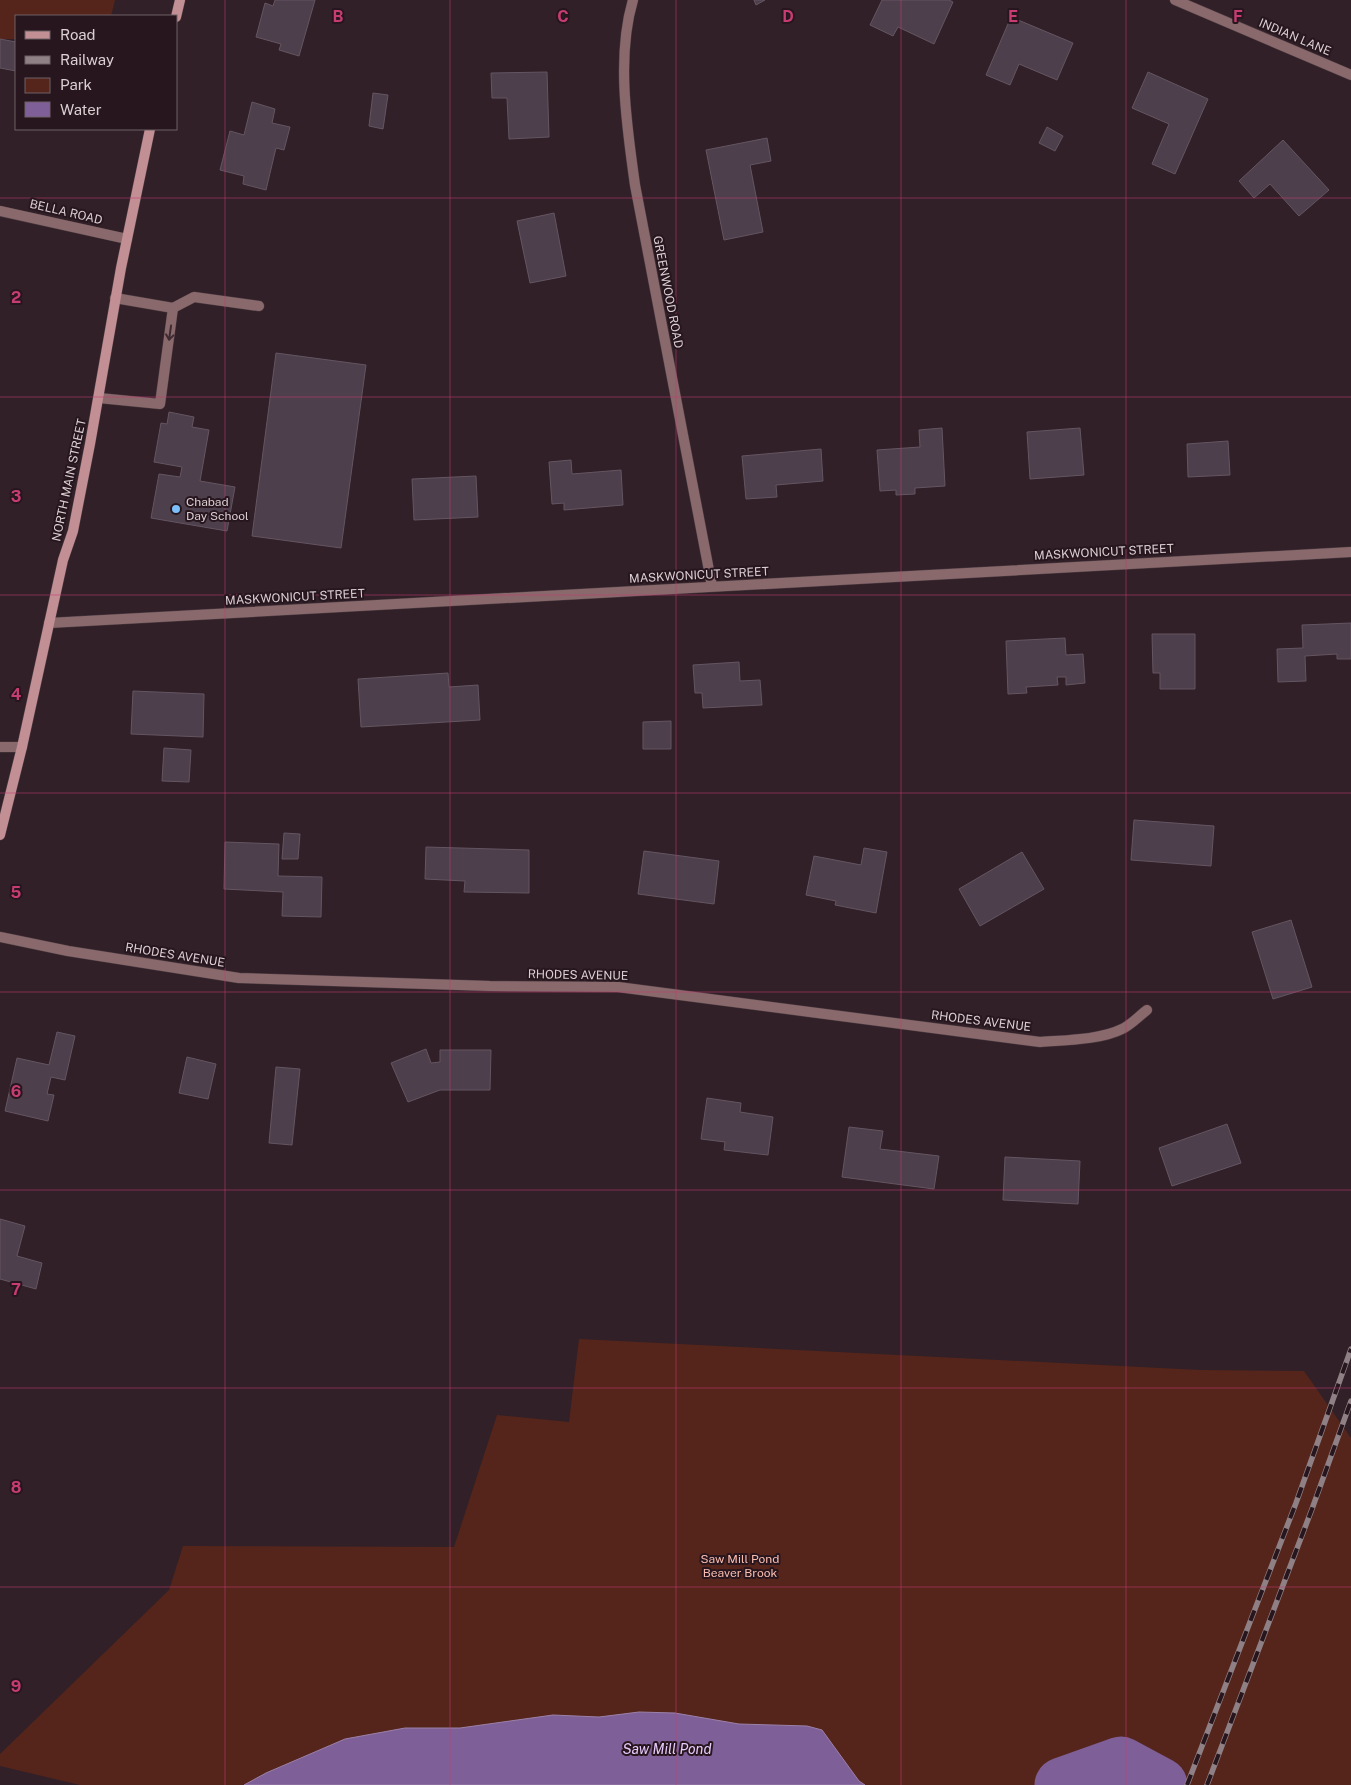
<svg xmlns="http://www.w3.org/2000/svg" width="1351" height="1785" viewBox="0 0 1351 1785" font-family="'Public Sans',sans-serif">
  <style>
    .green { fill: #55251b }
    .water { fill: #7f5f97; stroke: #9b81a9 }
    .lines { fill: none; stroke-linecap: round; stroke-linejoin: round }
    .river { stroke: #7f5f97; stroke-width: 55 }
    .building { fill: #4e3f4c; stroke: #645562 }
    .service-casing { stroke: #4c3c43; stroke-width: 11 }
    .minor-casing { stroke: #4c3c43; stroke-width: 11 }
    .secondary-casing { stroke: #4c3c43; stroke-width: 11 }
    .service { stroke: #89696c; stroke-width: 10 }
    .minor { stroke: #89696c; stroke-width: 10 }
    .secondary { stroke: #c28f94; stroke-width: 10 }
    .rail-casing { stroke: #8e8085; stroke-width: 5.5 }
    .rail { stroke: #27161e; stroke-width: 4; stroke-dasharray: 11; stroke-linecap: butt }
    .oneway { stroke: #402b32 }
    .grid { fill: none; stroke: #c73d73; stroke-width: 1; stroke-opacity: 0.55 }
    .poi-dot { fill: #7cbef9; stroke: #27161e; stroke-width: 2 }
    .labels { text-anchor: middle; stroke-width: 4; stroke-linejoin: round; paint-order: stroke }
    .street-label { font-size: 12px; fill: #dbcfd3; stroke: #27161e }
    .poi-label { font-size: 12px; fill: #dbcfd3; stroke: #27161e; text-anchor: start }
    .park-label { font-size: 12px; fill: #fabdaf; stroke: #27161e }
    .water-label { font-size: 14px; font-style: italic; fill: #e6cbfc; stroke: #27161e }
    .grid-label { font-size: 16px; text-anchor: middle; font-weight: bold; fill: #c73d73; stroke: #27161e; stroke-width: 4; stroke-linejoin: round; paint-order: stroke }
  </style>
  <rect width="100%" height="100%" fill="#312027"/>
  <g class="green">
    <path d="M 0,0 L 115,0 L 111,16 L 16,16 L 16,39 L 0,39 Z"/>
    <path d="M 579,1339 L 1200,1370 L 1304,1371 L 1351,1438 L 1351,1785 L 80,1785 L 0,1766 L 0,1754 L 169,1590 L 183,1546 L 454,1547 L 497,1415 L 569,1422 Z"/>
  </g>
  <path class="water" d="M 639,1712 L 675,1713 L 739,1724 L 807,1726 L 822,1730 L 859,1781 L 865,1785 L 244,1785 L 266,1773 L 345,1739 L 405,1728 L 460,1728 L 553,1715 L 599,1717 Z"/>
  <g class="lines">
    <path class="river" d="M 1062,1785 L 1121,1764 L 1160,1785"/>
  </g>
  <g class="building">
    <path d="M 275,0 L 315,0 L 299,56 L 279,50 L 281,44 L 256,37 L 265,3 L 273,6 Z"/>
    <path d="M 754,0 L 765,0 L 756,5 Z"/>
    <path d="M 882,0 L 949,0 L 953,2 L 934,44 L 898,27 L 893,36 L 870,25 Z"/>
    <path d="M 1011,17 L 1073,43 L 1057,80 L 1019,64 L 1010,85 L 986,75 Z"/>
    <path d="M 0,39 L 16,42 L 16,71 L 0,68 Z"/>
    <path d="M 547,72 L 549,137 L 509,139 L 507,98 L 492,98 L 491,73 Z"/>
    <path d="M 1148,72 L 1208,99 L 1175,174 L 1152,164 L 1169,124 L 1132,108 Z"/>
    <path d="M 373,93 L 388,95 L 383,129 L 369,126 Z"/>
    <path d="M 252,102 L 275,109 L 272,123 L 290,127 L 284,150 L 276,148 L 266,190 L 243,184 L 244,176 L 220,170 L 230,131 L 244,135 Z"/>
    <path d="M 1047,127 L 1063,136 L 1055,151 L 1039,143 Z"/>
    <path d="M 767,138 L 771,161 L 750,165 L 763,232 L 724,240 L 706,150 Z"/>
    <path d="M 1283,140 L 1329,190 L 1299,216 L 1270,184 L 1254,198 L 1239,181 Z"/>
    <path d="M 554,213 L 566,276 L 530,283 L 517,221 Z"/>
    <path d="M 276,353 L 366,365 L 341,548 L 252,536 Z"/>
    <path d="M 169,412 L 194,417 L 192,427 L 209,430 L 200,481 L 235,487 L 227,531 L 151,518 L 159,474 L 180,477 L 182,467 L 154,462 L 161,423 L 167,424 Z"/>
    <path d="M 942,428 L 945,486 L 915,488 L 915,494 L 896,495 L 896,490 L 880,491 L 877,450 L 920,447 L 919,430 Z"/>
    <path d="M 1080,428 L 1084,475 L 1030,479 L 1027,432 Z"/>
    <path d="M 1228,441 L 1230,475 L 1188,477 L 1187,444 Z"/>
    <path d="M 821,449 L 823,481 L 776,485 L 777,497 L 746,499 L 742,456 Z"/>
    <path d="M 571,460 L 572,474 L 621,470 L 623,505 L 564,510 L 564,503 L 552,504 L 549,462 Z"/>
    <path d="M 476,476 L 478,517 L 414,520 L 412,479 Z"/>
    <path d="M 1351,623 L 1351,659 L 1337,659 L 1337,654 L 1305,656 L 1306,681 L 1278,682 L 1277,649 L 1303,648 L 1302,625 Z"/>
    <path d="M 1152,634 L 1195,634 L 1195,689 L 1160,689 L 1160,673 L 1153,673 Z"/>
    <path d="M 1065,638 L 1066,655 L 1083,654 L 1085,683 L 1066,685 L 1066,677 L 1057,677 L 1058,685 L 1026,687 L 1027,693 L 1008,694 L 1006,641 Z"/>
    <path d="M 739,662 L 740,681 L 760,680 L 762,705 L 703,708 L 702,693 L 695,693 L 693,665 Z"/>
    <path d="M 448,673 L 449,687 L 478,685 L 480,720 L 361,727 L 358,679 Z"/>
    <path d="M 133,691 L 204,694 L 203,737 L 131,734 Z"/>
    <path d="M 671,721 L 671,749 L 643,749 L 643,722 Z"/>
    <path d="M 164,748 L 191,750 L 189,782 L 162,781 Z"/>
    <path d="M 1134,820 L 1214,826 L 1211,866 L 1131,860 Z"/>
    <path d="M 284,833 L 300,834 L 298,859 L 282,859 Z"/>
    <path d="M 225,842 L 279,844 L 278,876 L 322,877 L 321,917 L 282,916 L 283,892 L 224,889 Z"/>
    <path d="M 426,847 L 529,850 L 529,893 L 464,892 L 465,881 L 425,879 Z"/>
    <path d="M 864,848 L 887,852 L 876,913 L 835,905 L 836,901 L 806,895 L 814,856 L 861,865 Z"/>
    <path d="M 644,851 L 719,861 L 714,904 L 638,894 Z"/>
    <path d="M 1022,852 L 1044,889 L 980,926 L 959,889 Z"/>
    <path d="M 1291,920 L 1312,987 L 1273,999 L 1252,932 Z"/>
    <path d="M 57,1032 L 75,1036 L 65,1080 L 51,1077 L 47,1094 L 54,1095 L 48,1121 L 5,1111 L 17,1058 L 49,1065 Z"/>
    <path d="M 426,1049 L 431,1063 L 440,1062 L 440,1050 L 491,1050 L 490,1090 L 440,1090 L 408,1102 L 391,1063 Z"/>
    <path d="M 187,1057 L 216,1064 L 208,1099 L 179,1093 Z"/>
    <path d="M 276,1067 L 300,1069 L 292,1145 L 269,1143 Z"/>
    <path d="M 707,1098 L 741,1103 L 740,1112 L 773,1117 L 768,1155 L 724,1150 L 725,1142 L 701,1139 Z"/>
    <path d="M 1227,1124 L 1241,1163 L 1172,1186 L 1159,1148 Z"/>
    <path d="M 849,1127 L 883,1131 L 880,1149 L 939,1156 L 934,1189 L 842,1177 Z"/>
    <path d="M 1005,1157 L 1080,1161 L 1078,1204 L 1003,1200 Z"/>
    <path d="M 0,1219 L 25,1226 L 17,1256 L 42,1263 L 36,1289 L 0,1279 Z"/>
  </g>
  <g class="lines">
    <defs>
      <g id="service">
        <path d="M 173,308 L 194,297 L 259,306"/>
        <path d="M 99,398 L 160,404 L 173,308 L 115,298"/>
      </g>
      <g id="minor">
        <path d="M 633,0 C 616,57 627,127 635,185 L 712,586"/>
        <path d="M 1175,0 L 1351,75"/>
        <path d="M 0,211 L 127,239"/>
        <path d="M 49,623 L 1351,552"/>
        <path d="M 0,747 L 22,747"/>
        <path d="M 0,937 L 68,951 L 239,978 L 490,986 L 618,987 L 1040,1042 C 1065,1040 1100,1040 1122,1029 C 1131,1025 1139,1016 1147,1010"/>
      </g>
      <g id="secondary">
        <path d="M 176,17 L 180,0"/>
        <path d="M 0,835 L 22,747 L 63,560 L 73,531 L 90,444 L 121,268 L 150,129"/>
      </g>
    </defs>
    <use href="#service" class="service-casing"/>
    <use href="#minor" class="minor-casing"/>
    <use href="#secondary" class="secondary-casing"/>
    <use href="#service" class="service"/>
    <use href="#minor" class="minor"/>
    <use href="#secondary" class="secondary"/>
    <defs>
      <g id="rail">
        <path d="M 1187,1785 L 1296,1503 L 1351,1349"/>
        <path d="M 1207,1785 L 1312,1509 L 1351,1401"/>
      </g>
    </defs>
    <use href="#rail" class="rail-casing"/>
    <use href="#rail" class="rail"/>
  </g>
  <defs><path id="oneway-shaft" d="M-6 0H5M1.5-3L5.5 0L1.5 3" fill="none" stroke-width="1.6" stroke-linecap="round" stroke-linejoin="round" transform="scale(1.25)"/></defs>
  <use class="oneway" href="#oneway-shaft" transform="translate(170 333) rotate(98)"/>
  <path class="grid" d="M 225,0 L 225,1785M 450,0 L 450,1785M 676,0 L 676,1785M 901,0 L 901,1785M 1126,0 L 1126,1785M 0,198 L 1351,198M 0,397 L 1351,397M 0,595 L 1351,595M 0,793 L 1351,793M 0,992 L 1351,992M 0,1190 L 1351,1190M 0,1388 L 1351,1388M 0,1587 L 1351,1587"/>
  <circle class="poi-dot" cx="176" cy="509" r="5"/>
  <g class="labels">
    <g class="street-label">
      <text transform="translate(1295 37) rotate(23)" y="4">INDIAN LANE</text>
      <text transform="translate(66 212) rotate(13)" y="4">BELLA ROAD</text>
      <text transform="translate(668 292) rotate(79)" y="4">GREENWOOD ROAD</text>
      <text transform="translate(69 480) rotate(-78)" y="4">NORTH MAIN STREET</text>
      <text transform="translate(1104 552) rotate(-3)" y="4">MASKWONICUT STREET</text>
      <text transform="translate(699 575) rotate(-3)" y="4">MASKWONICUT STREET</text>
      <text transform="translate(295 597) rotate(-3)" y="4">MASKWONICUT STREET</text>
      <text transform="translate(175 955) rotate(9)" y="4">RHODES AVENUE</text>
      <text transform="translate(578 975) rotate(1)" y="4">RHODES AVENUE</text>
      <text transform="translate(981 1021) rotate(7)" y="4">RHODES AVENUE</text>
    </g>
    <g class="poi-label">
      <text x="186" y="506">Chabad<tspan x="186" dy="14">Day School</tspan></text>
    </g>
    <g class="park-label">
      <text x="740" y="1563">Saw Mill Pond<tspan x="740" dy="14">Beaver Brook</tspan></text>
    </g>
    <g class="water-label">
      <text x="667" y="1754">Saw Mill Pond</text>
    </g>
  </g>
  <g class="grid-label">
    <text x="338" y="22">B</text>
    <text x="563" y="22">C</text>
    <text x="788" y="22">D</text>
    <text x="1013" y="22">E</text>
    <text x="1238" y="22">F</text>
    <text x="16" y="303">2</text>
    <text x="16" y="502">3</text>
    <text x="16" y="700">4</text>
    <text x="16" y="898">5</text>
    <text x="16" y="1097">6</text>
    <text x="16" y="1295">7</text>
    <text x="16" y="1493">8</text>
    <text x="16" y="1692">9</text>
  </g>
  <rect x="15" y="15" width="162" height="115" fill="#27161e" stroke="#6f6066"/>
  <rect x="25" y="31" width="25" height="8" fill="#c28f94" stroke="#6f6066"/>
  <text x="60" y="40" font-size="15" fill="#dbcfd3">Road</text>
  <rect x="25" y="56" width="25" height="8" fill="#8e8085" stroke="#6f6066"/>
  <text x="60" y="65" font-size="15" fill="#dbcfd3">Railway</text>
  <rect x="25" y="78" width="25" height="15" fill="#55251b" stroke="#6f6066"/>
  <text x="60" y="90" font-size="15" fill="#dbcfd3">Park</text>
  <rect x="25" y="102" width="25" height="15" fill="#7f5f97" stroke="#6f6066"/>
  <text x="60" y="115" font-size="15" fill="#dbcfd3">Water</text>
</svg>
